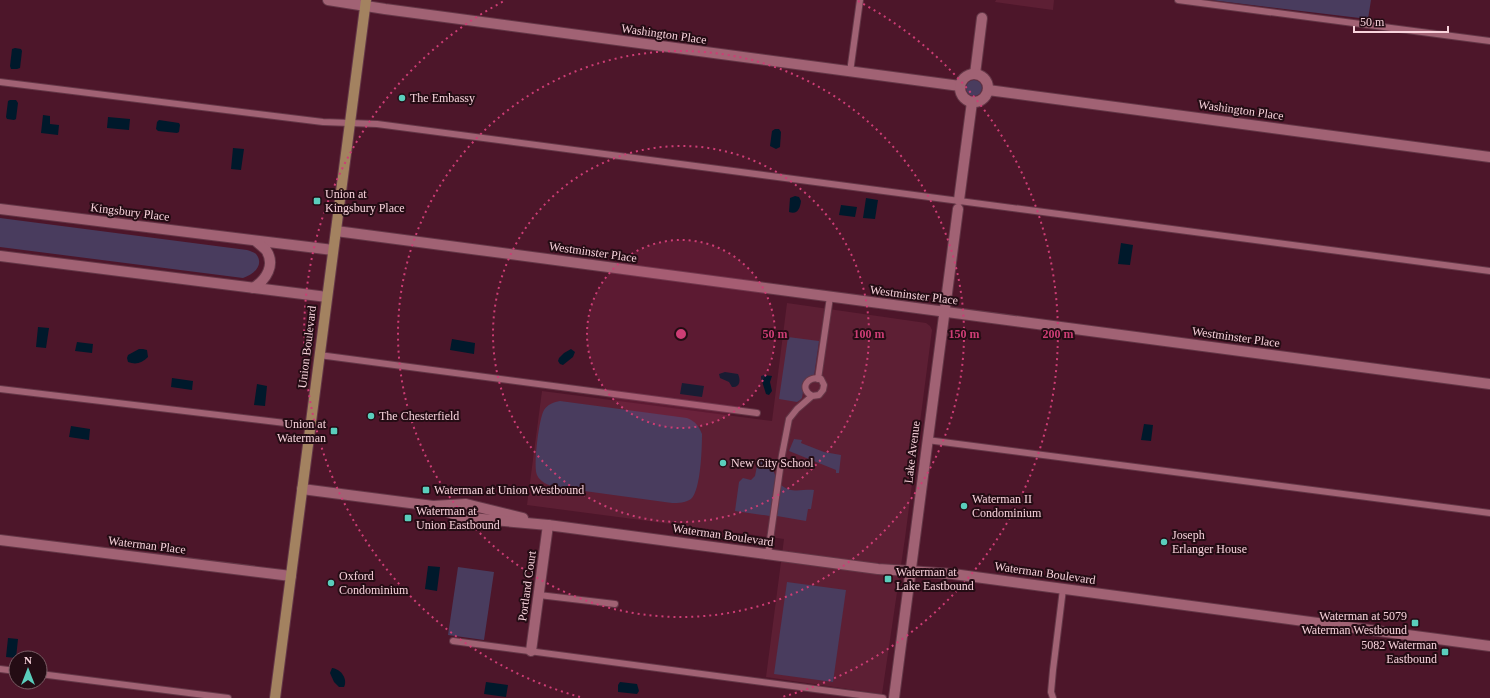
<svg xmlns="http://www.w3.org/2000/svg" width="1490" height="698" viewBox="0 0 1490 698" font-family="Georgia,serif">
  <style>
    .built { fill: #5d1f34 }
    .green { fill: #493c5e }
    .water { fill: #00192b }
    .lines { fill: none; stroke-linecap: round; stroke-linejoin: round }
    .service-casing { stroke: #643747; stroke-width: 8 }
    .minor-casing { stroke: #643747; stroke-width: 12 }
    .secondary-casing { stroke: #643747; stroke-width: 12 }
    .service { stroke: #a16274; stroke-width: 6 }
    .minor { stroke: #a16274; stroke-width: 10 }
    .secondary { stroke: #a38260; stroke-width: 10 }
    .ring { fill: none; stroke: #cd3d75; stroke-width: 2; stroke-dasharray: 2 4 }
    .poi-dot { fill: #5acebc; stroke: #240c14; stroke-width: 1.5 }
    .labels { text-anchor: middle; stroke-width: 4; stroke-linejoin: round; paint-order: stroke }
    .street-label { font-size: 12px; fill: #f8d3dc; stroke: #240c14 }
    .poi-label { font-size: 12px; fill: #f8d3dc; stroke: #240c14; text-anchor: start }
    .centre { fill: #cd3d75; stroke: #240c14; stroke-width: 2 }
    .ring-label { font-size: 12px; text-anchor: middle; font-weight: bold; fill: #cd3d75; stroke: #240c14; stroke-width: 4; stroke-linejoin: round; paint-order: stroke }
  </style>
  <rect width="100%" height="100%" fill="#4d162a"/>
  <g class="built">
    <path d="M 996,0 L 1054,0 L 1053,10 L 995,2 Z"/>
    <path d="M 787,303 L 926,323 L 930,326 L 932,330 L 905,538 L 882,694 L 766,677 L 784,539 L 527,505 L 542,391 L 772,421 Z"/>
  </g>
  <g class="green">
    <path d="M 1211,0 L 1371,0 L 1368,19 Z"/>
    <circle cx="974" cy="88" r="8"/>
    <path d="M 0,218 L 247,250 C 250,251 254,252 256,254 C 265,265 253,275 243,278 L 0,247 Z"/>
    <path d="M 788,337 L 819,341 L 814,376 L 810,376 L 805,379 L 802,398 L 800,400 L 797,402 L 779,399 Z"/>
    <path d="M 560,401 L 687,418 C 695,421 699,426 702,434 C 702,447 701,490 691,499 C 685,503 679,503 672,503 L 555,487 C 548,485 540,482 537,475 C 533,466 539,418 544,410 C 548,404 554,402 560,401 Z"/>
    <path d="M 794,439 L 802,440 L 801,443 L 824,452 L 841,455 L 839,473 L 836,473 L 836,470 L 789,451 Z"/>
    <path d="M 758,461 L 771,463 L 776,478 L 770,516 L 735,511 L 739,482 L 743,478 L 751,480 L 755,476 Z"/>
    <path d="M 781,485 C 792,494 801,489 814,490 L 811,509 L 808,509 L 806,521 L 777,516 Z"/>
    <path d="M 458,567 L 494,572 L 484,640 L 448,635 Z"/>
    <path d="M 787,582 L 846,590 L 833,682 L 774,674 Z"/>
  </g>
  <g class="water">
    <path d="M 15,48 L 21,49 L 22,51 L 20,68 L 17,69 L 11,69 L 10,66 L 12,49 Z"/>
    <path d="M 10,100 L 16,100 L 18,103 L 16,119 L 14,120 L 7,119 L 6,117 L 8,101 Z"/>
    <path d="M 43,115 L 50,116 L 50,124 L 59,125 L 58,135 L 41,133 Z"/>
    <path d="M 108,117 L 130,119 L 129,130 L 107,128 Z"/>
    <path d="M 159,120 L 179,123 L 180,125 L 179,132 L 177,133 L 158,131 L 156,129 L 157,122 Z"/>
    <path d="M 775,129 L 779,129 L 781,132 L 780,147 L 776,149 L 770,146 L 772,131 Z"/>
    <path d="M 233,148 L 244,149 L 241,170 L 231,169 Z"/>
    <path d="M 795,196 L 799,197 L 801,201 C 800,208 798,215 789,212 L 790,198 Z"/>
    <path d="M 866,198 L 878,200 L 875,219 L 863,218 Z"/>
    <path d="M 841,205 L 857,207 L 855,217 L 839,215 Z"/>
    <path d="M 1121,243 L 1133,245 L 1130,265 L 1118,264 Z"/>
    <path d="M 38,327 L 49,328 L 46,348 L 36,347 Z"/>
    <path d="M 452,339 L 475,343 L 474,354 L 450,350 Z"/>
    <path d="M 77,342 L 93,344 L 92,353 L 75,351 Z"/>
    <path d="M 139,349 L 143,349 L 147,350 L 148,357 C 142,363 136,365 128,362 L 127,358 L 128,355 Z"/>
    <path d="M 571,349 L 575,352 L 573,357 L 563,365 L 560,364 L 558,361 L 559,358 L 564,353 Z"/>
    <path d="M 725,372 L 738,374 C 741,380 740,388 732,387 L 729,382 L 720,378 L 719,374 Z"/>
    <path d="M 764,375 L 772,376 L 770,382 L 772,391 L 769,395 L 766,394 L 761,378 L 761,376 Z"/>
    <path d="M 172,378 L 193,381 L 192,390 L 171,387 Z"/>
    <path d="M 682,383 L 704,386 L 702,397 L 680,394 Z"/>
    <path d="M 257,384 L 267,386 L 265,406 L 254,405 Z"/>
    <path d="M 1144,424 L 1153,425 L 1151,441 L 1141,440 Z"/>
    <path d="M 71,426 L 90,429 L 89,440 L 69,437 Z"/>
    <path d="M 428,566 L 440,567 L 437,591 L 425,589 Z"/>
    <path d="M 8,638 L 18,639 L 16,658 L 6,657 Z"/>
    <path d="M 332,668 C 341,669 348,679 344,687 L 339,687 L 334,682 L 330,673 Z"/>
    <path d="M 486,682 L 508,685 L 506,697 L 484,694 Z"/>
    <path d="M 620,682 L 637,684 L 639,691 L 637,694 L 618,692 L 618,685 Z"/>
  </g>
  <g class="lines">
    <defs>
      <g id="service">
        <path d="M 1178,0 L 1490,41"/>
        <path d="M 850,72 L 860,0"/>
        <path d="M 0,82 L 323,122 L 377,124 L 1490,271"/>
        <path d="M 319,355 L 757,413"/>
        <path d="M 818,379 L 830,297"/>
        <path d="M 0,389 L 310,426"/>
        <path d="M 927,440 L 1490,513"/>
        <path d="M 768,554 L 782,455 L 789,419 L 797,409 L 812,396 L 819,395 L 823,390 L 824,385 L 821,379 C 807,375 799,389 812,396"/>
        <path d="M 539,595 L 615,604"/>
        <path d="M 453,641 L 883,698"/>
        <path d="M 0,669 L 16,671"/>
        <path d="M 40,674 L 228,698"/>
        <path d="M 1053,698 L 1051,692 L 1053,670 L 1063,589"/>
      </g>
      <g id="minor">
        <path d="M 328,0 L 385,9 L 960,86"/>
        <path d="M 975,74 L 982,18"/>
        <circle cx="974" cy="88" r="14"/>
        <path d="M 988,90 L 1490,157"/>
        <path d="M 959,200 L 972,102"/>
        <path d="M 0,209 L 333,250"/>
        <path d="M 336,231 L 1490,384"/>
        <path d="M 0,256 L 327,297"/>
        <path d="M 253,288 C 266,280 276,265 266,250 C 263,247 259,244 256,241"/>
        <path d="M 302,489 L 433,506 L 466,504 L 523,518"/>
        <path d="M 433,506 L 456,515 L 471,518 L 548,525 L 878,569 L 953,574 L 1490,646"/>
        <path d="M 0,540 L 291,576"/>
        <path d="M 531,651 L 548,525"/>
        <path d="M 894,698 L 958,209"/>
      </g>
      <path id="secondary" d="M 275,698 L 366,0"/>
    </defs>
    <use href="#service" class="service-casing"/>
    <use href="#minor" class="minor-casing"/>
    <use href="#secondary" class="secondary-casing"/>
    <use href="#service" class="service"/>
    <use href="#minor" class="minor"/>
    <use href="#secondary" class="secondary"/>
  </g>
  <circle cx="681" cy="334" r="94" fill="#cd3d75" fill-opacity=".12"/>
  <g class="ring">
    <circle cx="681" cy="334" r="94"/>
    <circle cx="681" cy="334" r="188"/>
    <circle cx="681" cy="334" r="283"/>
    <path d="M580 697A377 377 0 0 1 504 1M858 1A377 377 0 0 1 782 697"/>
  </g>
  <g class="poi-dot">
    <circle cx="402" cy="98" r="4"/>
    <rect x="313" y="197" width="8" height="8" rx="2"/>
    <circle cx="371" cy="416" r="4"/>
    <rect x="330" y="427" width="8" height="8" rx="2"/>
    <circle cx="723" cy="463" r="4"/>
    <rect x="422" y="486" width="8" height="8" rx="2"/>
    <circle cx="964" cy="506" r="4"/>
    <rect x="404" y="514" width="8" height="8" rx="2"/>
    <circle cx="1164" cy="542" r="4"/>
    <rect x="884" y="575" width="8" height="8" rx="2"/>
    <circle cx="331" cy="583" r="4"/>
    <rect x="1411" y="619" width="8" height="8" rx="2"/>
    <rect x="1441" y="648" width="8" height="8" rx="2"/>
  </g>
  <g class="labels">
    <g class="street-label">
      <text transform="translate(664 34) rotate(8)" y="4">Washington Place</text>
      <text transform="translate(1241 110) rotate(8)" y="4">Washington Place</text>
      <text transform="translate(130 212) rotate(7)" y="4">Kingsbury Place</text>
      <text transform="translate(593 252) rotate(8)" y="4">Westminster Place</text>
      <text transform="translate(914 295) rotate(7)" y="4">Westminster Place</text>
      <text transform="translate(1236 337) rotate(8)" y="4">Westminster Place</text>
      <text transform="translate(307 347) rotate(-83)" y="4">Union Boulevard</text>
      <text transform="translate(912 452) rotate(-83)" y="4">Lake Avenue</text>
      <text transform="translate(723 535) rotate(8)" y="4">Waterman Boulevard</text>
      <text transform="translate(147 545) rotate(7)" y="4">Waterman Place</text>
      <text transform="translate(1045 573) rotate(8)" y="4">Waterman Boulevard</text>
      <text transform="translate(527 586) rotate(-82)" y="4">Portland Court</text>
    </g>
    <g class="poi-label">
      <text x="410" y="102">The Embassy</text>
      <text x="325" y="198">Union at<tspan x="325" dy="14">Kingsbury Place</tspan></text>
      <text x="379" y="420">The Chesterfield</text>
      <text x="326" y="428" text-anchor="end">Union at<tspan x="326" dy="14">Waterman</tspan></text>
      <text x="731" y="467">New City School</text>
      <text x="434" y="494">Waterman at Union Westbound</text>
      <text x="972" y="503">Waterman II<tspan x="972" dy="14">Condominium</tspan></text>
      <text x="416" y="515">Waterman at<tspan x="416" dy="14">Union Eastbound</tspan></text>
      <text x="1172" y="539">Joseph<tspan x="1172" dy="14">Erlanger House</tspan></text>
      <text x="896" y="576">Waterman at<tspan x="896" dy="14">Lake Eastbound</tspan></text>
      <text x="339" y="580">Oxford<tspan x="339" dy="14">Condominium</tspan></text>
      <text x="1407" y="620" text-anchor="end">Waterman at 5079<tspan x="1407" dy="14">Waterman Westbound</tspan></text>
      <text x="1437" y="649" text-anchor="end">5082 Waterman<tspan x="1437" dy="14">Eastbound</tspan></text>
    </g>
  </g>
  <circle cx="681" cy="334" r="6" class="centre"/>
  <g class="ring-label">
    <text x="775" y="338">50 m</text>
    <text x="869" y="338">100 m</text>
    <text x="964" y="338">150 m</text>
    <text x="1058" y="338">200 m</text>
  </g>
  <g transform="translate(28 670)"><circle r="19" fill="#240c14" stroke="#795c64"/>
  <path d="M0-3L7 15L0 10L-7 15Z" fill="#5acebc"/>
  <text y="-6" font-size="11" font-weight="bold" text-anchor="middle" fill="#f8d3dc">N</text>
  </g>
  <path d="M1354 26v6h94v-6" fill="none" stroke="#f8d3dc" stroke-width="2"/>
  <text x="1360" y="26" font-size="12" fill="#f8d3dc" stroke="#240c14" stroke-width="3" paint-order="stroke">50 m</text>
</svg>
